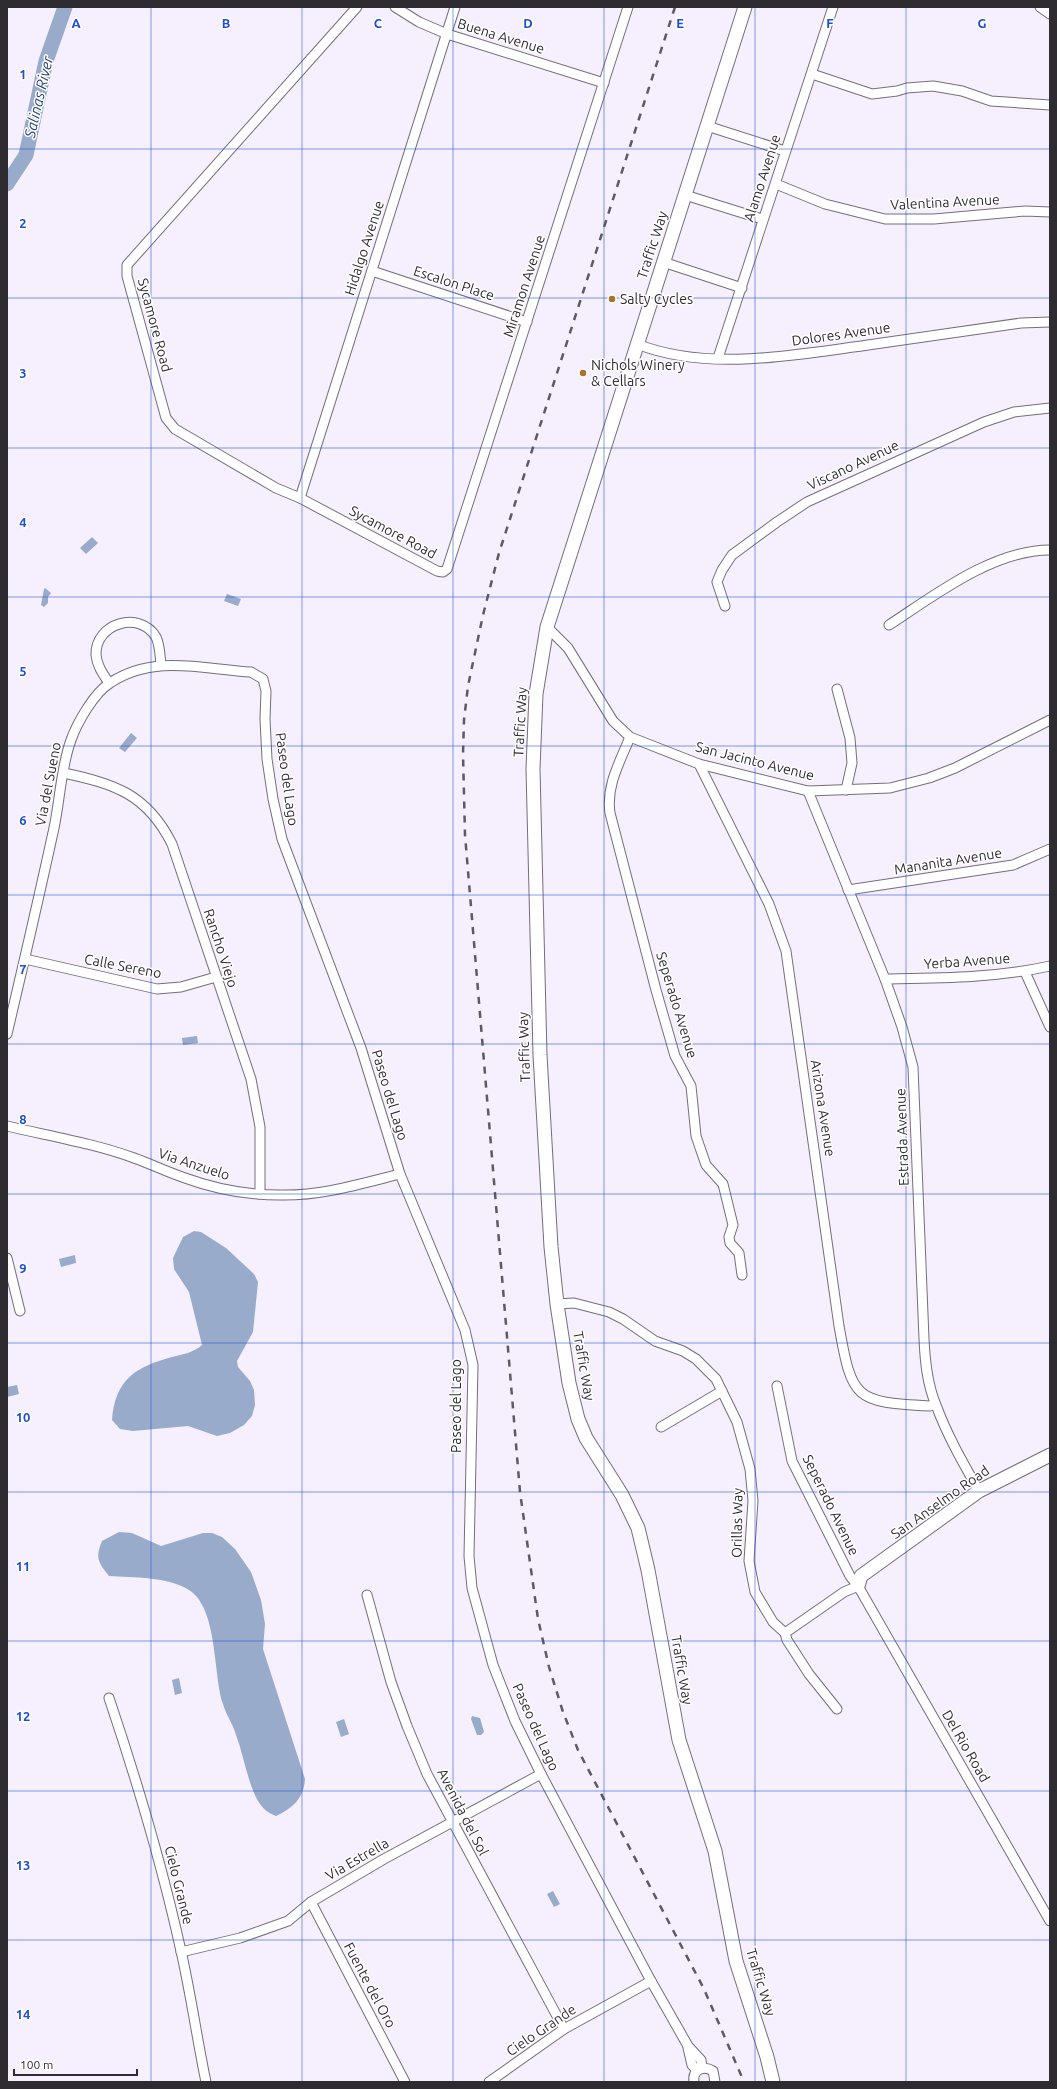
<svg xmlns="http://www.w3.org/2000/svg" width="1057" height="2089" viewBox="0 0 1057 2089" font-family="Ubuntu,sans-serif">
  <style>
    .water { fill: #99abca }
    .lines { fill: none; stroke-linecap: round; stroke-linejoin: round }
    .river { stroke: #99abca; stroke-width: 15 }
    .street-casing { stroke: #756e7b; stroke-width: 11 }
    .secondary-casing { stroke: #756e7b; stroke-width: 15 }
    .street { stroke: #fff; stroke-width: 9 }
    .secondary { stroke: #fff; stroke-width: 13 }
    .rail { stroke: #5e5a62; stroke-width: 2.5; stroke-dasharray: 7 7; stroke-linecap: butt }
    .grid { fill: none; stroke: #1d4ed8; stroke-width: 1; stroke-opacity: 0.55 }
    .poi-dot { fill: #a57329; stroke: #fff; stroke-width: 1.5 }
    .labels { text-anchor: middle; stroke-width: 3; stroke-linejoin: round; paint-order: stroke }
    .street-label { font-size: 14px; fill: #2f2c31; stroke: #fff }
    .poi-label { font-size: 14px; fill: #2f2c31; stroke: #fff; text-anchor: start }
    .water-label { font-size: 15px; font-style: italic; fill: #2d4771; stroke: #fff }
    .grid-label { font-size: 13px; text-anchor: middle; font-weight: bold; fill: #1d4ed8; stroke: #fff; stroke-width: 3; stroke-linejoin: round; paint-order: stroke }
  </style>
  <rect width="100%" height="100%" fill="#f6effd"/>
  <g class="water">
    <path d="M 92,537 L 98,543 L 86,554 L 80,548 Z"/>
    <path d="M 45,588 L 51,593 L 48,597 L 48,603 L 44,607 L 41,605 L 44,589 Z"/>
    <path d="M 227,594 L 241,599 L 238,606 L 224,601 Z"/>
    <path d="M 131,733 L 137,738 L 125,752 L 119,748 Z"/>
    <path d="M 197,1036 L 198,1043 L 183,1045 L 182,1038 Z"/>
    <path d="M 194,1231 L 201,1232 L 226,1248 L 254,1274 L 258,1282 L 253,1332 L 237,1361 L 238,1367 L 250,1381 L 254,1390 L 255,1405 L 252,1416 L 244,1425 L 230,1433 L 217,1436 L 188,1426 L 133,1431 L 120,1429 L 112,1420 C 115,1380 135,1367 172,1357 C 183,1354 193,1353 202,1345 L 189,1292 L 174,1269 L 173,1258 L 183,1237 Z"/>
    <path d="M 75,1255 L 76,1263 L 61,1267 L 59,1259 Z"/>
    <path d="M 17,1385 L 19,1394 L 7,1397 L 7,1387 Z"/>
    <path d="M 119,1532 L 132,1533 L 161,1546 L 203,1533 L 212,1533 L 222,1537 L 235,1549 L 251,1572 L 261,1600 L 265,1624 L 263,1649 L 305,1779 C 304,1798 293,1808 276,1816 C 268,1813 263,1809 258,1801 C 247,1781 244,1756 236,1735 C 233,1724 226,1715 223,1704 C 213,1674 218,1608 189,1590 C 167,1576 134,1578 109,1576 C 98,1562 95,1558 102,1541 Z"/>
    <path d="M 179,1678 L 182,1693 L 175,1695 L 172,1680 Z"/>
    <path d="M 472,1716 L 480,1718 L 484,1732 L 481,1735 L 477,1735 L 471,1719 Z"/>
    <path d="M 344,1719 L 349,1734 L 341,1737 L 336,1722 Z"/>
    <path d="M 553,1891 L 560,1904 L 554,1907 L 547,1894 Z"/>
  </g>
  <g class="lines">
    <path class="river" d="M 7,184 L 26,155 L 46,61 L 65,7"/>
    <defs>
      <g id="street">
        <path d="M 357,7 L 127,265 L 127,276 L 166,418 L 175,429 L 276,488 L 300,498 L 437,571 L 443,572 L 447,569 L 628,7"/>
        <path d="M 395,7 L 419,22 L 447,34 L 604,83"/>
        <path d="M 1040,7 L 1050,14"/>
        <path d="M 812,74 L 872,94 L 897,91 L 907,88 L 933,86 L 962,91 L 991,101 L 1050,105"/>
        <path d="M 707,126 L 785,151"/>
        <path d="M 776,184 L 825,204 L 885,219 L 934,219 L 1025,211 L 1050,212"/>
        <path d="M 685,195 L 762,219"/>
        <path d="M 663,262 L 742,288"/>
        <path d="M 372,271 L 527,322"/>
        <path d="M 637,344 C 708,372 794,355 868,345 C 919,338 970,330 1021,323 L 1050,322"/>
        <path d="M 718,358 L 833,7"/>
        <path d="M 300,498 L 455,7"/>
        <path d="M 725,606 L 717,582 L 722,570 L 732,555 L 777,522 L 807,502 L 984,422 L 1014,412 L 1050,408"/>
        <path d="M 889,625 C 935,595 993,550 1050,550"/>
        <path d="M 547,627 L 568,648 L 613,721 L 630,737 L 699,764 L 808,791 L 890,788 L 929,778 L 955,768 L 1050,720"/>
        <path d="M 109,683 C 103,674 97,666 96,655 C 95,623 140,610 156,637 C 160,645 160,656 161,665"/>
        <path d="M 837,689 L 850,738 L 852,763 L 846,790"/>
        <path d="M 630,737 C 620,762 606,785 610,813 L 656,990 L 675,1056 L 691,1086 L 696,1136 L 706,1165 L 723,1184 L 733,1225 L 729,1237 L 730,1243 L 739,1253 L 742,1275"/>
        <path d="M 699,764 L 769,904 L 786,951 L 839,1326 C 852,1400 855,1402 930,1406 L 935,1404"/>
        <path d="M 64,773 C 115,784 147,794 172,844 L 251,1079 L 260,1127 L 260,1194"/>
        <path d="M 808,791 L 885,979 L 902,1027 L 913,1067 L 924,1339 C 925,1361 927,1384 936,1405 C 947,1435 963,1463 979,1491"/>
        <path d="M 848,890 L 1013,865 L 1050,849"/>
        <path d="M 25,959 L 157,989 L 181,987 L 216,977"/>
        <path d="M 1025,972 L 1050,1027"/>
        <path d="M 885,979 C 940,978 996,978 1050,966"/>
        <path d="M 7,1034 C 23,966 39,897 54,828 C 60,800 61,767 71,740 C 77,723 94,693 110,683 C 154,654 202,669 251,672 L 263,679 L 266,691 L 265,719 L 267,759 L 273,799 L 282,839 L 361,1048 L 400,1174 L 465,1330 L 473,1365 L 469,1556 L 472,1588 L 493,1665 L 515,1721 L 541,1774 L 651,1981 L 688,2046 L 701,2060 L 702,2068"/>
        <path d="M 7,1126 C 49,1136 93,1143 134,1158 C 151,1164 167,1172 185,1178 C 215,1189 248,1195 280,1195 C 321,1196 360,1184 400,1174"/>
        <path d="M 7,1258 L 20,1311"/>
        <path d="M 557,1304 L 574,1303 L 609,1312 L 623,1319 L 655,1341 L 683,1351 L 696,1359 L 716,1379 L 737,1422 L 750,1469 L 753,1501 L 749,1561 L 755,1592 L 773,1622 L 785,1633 L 787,1640 L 809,1674 L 837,1709"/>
        <path d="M 777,1386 L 792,1461 L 850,1576 L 858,1586 L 1050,1921"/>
        <path d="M 661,1427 L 722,1391"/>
        <path d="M 367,1595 L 391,1682 L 407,1726 L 427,1774 L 564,2029"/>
        <path d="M 785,1633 L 844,1592 L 858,1586"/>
        <path d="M 109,1698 C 137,1781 162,1865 181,1951 C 191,1995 197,2039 206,2082"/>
        <path d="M 311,1902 L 405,2082"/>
        <path d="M 181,1952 L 240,1938 L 288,1921 L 311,1902 L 384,1859 L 541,1774"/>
        <path d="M 688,2048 L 692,2065 L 697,2070"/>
        <path d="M 489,2082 L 564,2029 L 651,1981"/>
        <path d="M 694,2082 C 692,2070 703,2065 713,2071 L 715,2082"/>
      </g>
      <g id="secondary">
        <path d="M 745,7 L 547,627 L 536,694 L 533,769 L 540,1055 L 551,1247 L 557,1304 L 569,1383 L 578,1419 L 586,1438 L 622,1495 L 638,1528 L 648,1570 L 679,1740 L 715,1851 L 736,1961 L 767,2057 L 773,2082"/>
        <path d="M 858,1586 L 861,1576 L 979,1491 L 1050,1455"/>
      </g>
    </defs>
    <use href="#street" class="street-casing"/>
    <use href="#secondary" class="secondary-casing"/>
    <use href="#street" class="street"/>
    <use href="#secondary" class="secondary"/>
    <path class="rail" d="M 675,7 L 499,553 L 483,615 L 468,686 L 464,720 L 463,754 L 465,835 L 520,1492 L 538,1619 L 549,1667 L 563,1712 L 578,1750 L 704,1989 L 744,2082"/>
  </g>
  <path class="grid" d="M 151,7 L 151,2082M 302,7 L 302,2082M 453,7 L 453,2082M 604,7 L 604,2082M 755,7 L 755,2082M 906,7 L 906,2082M 7,149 L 1050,149M 7,298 L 1050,298M 7,448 L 1050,448M 7,597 L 1050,597M 7,746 L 1050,746M 7,895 L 1050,895M 7,1044 L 1050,1044M 7,1194 L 1050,1194M 7,1343 L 1050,1343M 7,1492 L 1050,1492M 7,1641 L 1050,1641M 7,1791 L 1050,1791M 7,1940 L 1050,1940"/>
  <g class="poi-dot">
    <circle cx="612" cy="299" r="4"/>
    <circle cx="583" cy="373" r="4"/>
  </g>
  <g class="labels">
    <g class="street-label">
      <text transform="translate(501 36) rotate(17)" y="5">Buena Avenue</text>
      <text transform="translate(762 178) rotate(-72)" y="5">Alamo Avenue</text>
      <text transform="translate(945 202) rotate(-3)" y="5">Valentina Avenue</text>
      <text transform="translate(652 245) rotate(-72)" y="5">Traffic Way</text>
      <text transform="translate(364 248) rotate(-72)" y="5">Hidalgo Avenue</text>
      <text transform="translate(454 283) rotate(18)" y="5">Escalon Place</text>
      <text transform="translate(524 286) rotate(-72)" y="5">Miramon Avenue</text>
      <text transform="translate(155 325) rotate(75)" y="5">Sycamore Road</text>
      <text transform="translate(841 334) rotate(-8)" y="5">Dolores Avenue</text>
      <text transform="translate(853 465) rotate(-25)" y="5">Viscano Avenue</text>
      <text transform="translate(393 532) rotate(28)" y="5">Sycamore Road</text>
      <text transform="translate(520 722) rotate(-87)" y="5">Traffic Way</text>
      <text transform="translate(755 761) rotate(14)" y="5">San Jacinto Avenue</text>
      <text transform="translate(287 779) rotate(82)" y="5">Paseo del Lago</text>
      <text transform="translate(48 784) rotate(-79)" y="5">Via del Sueno</text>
      <text transform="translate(948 861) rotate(-9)" y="5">Mananita Avenue</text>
      <text transform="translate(221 948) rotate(72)" y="5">Rancho Viejo</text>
      <text transform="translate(967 961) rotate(-4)" y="5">Yerba Avenue</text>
      <text transform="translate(123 966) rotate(11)" y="5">Calle Sereno</text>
      <text transform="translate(677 1005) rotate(73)" y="5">Seperado Avenue</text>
      <text transform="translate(524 1047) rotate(-92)" y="5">Traffic Way</text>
      <text transform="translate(390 1095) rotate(73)" y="5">Paseo del Lago</text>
      <text transform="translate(823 1108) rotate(81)" y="5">Arizona Avenue</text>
      <text transform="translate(902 1137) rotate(-92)" y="5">Estrada Avenue</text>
      <text transform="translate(194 1164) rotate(18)" y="5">Via Anzuelo</text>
      <text transform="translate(584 1366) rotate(80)" y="5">Traffic Way</text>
      <text transform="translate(456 1406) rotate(-90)" y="5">Paseo del Lago</text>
      <text transform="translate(940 1502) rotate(-35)" y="5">San Anselmo Road</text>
      <text transform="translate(831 1505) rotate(64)" y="5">Seperado Avenue</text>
      <text transform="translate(737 1523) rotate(-89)" y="5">Orillas Way</text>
      <text transform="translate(682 1670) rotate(80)" y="5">Traffic Way</text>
      <text transform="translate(536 1727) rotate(66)" y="5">Paseo del Lago</text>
      <text transform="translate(966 1746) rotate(60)" y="5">Del Rio Road</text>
      <text transform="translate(463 1812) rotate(63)" y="5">Avenida del Sol</text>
      <text transform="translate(357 1859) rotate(-30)" y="5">Via Estrella</text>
      <text transform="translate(179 1885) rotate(76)" y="5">Cielo Grande</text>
      <text transform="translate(761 1982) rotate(73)" y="5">Traffic Way</text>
      <text transform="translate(370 1985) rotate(62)" y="5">Fuente del Oro</text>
      <text transform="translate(541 2030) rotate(-34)" y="5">Cielo Grande</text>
    </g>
    <g class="poi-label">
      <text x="620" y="304">Salty Cycles</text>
      <text x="591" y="370">Nichols Winery<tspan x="591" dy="16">&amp; Cellars</tspan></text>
    </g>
    <g class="water-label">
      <text transform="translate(39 97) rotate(-77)" y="5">Salinas River</text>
    </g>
  </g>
  <g class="grid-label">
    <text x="76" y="28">A</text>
    <text x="226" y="28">B</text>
    <text x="378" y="28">C</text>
    <text x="528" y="28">D</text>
    <text x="680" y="28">E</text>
    <text x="830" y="28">F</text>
    <text x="982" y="28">G</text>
    <text x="23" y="79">1</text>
    <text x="23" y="228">2</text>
    <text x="23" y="378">3</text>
    <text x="23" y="527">4</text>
    <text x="23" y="676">5</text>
    <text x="23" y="825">6</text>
    <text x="23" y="974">7</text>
    <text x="23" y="1124">8</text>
    <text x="23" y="1273">9</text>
    <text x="23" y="1422">10</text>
    <text x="23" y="1571">11</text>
    <text x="23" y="1721">12</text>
    <text x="23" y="1870">13</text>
    <text x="23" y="2019">14</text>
  </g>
  <rect width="1057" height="2089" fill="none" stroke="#2f2c31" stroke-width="16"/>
  <path d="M14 2069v6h123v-6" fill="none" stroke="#2f2c31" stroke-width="2"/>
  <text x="20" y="2069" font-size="12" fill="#2f2c31" stroke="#ffffff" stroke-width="3" paint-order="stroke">100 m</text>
</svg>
